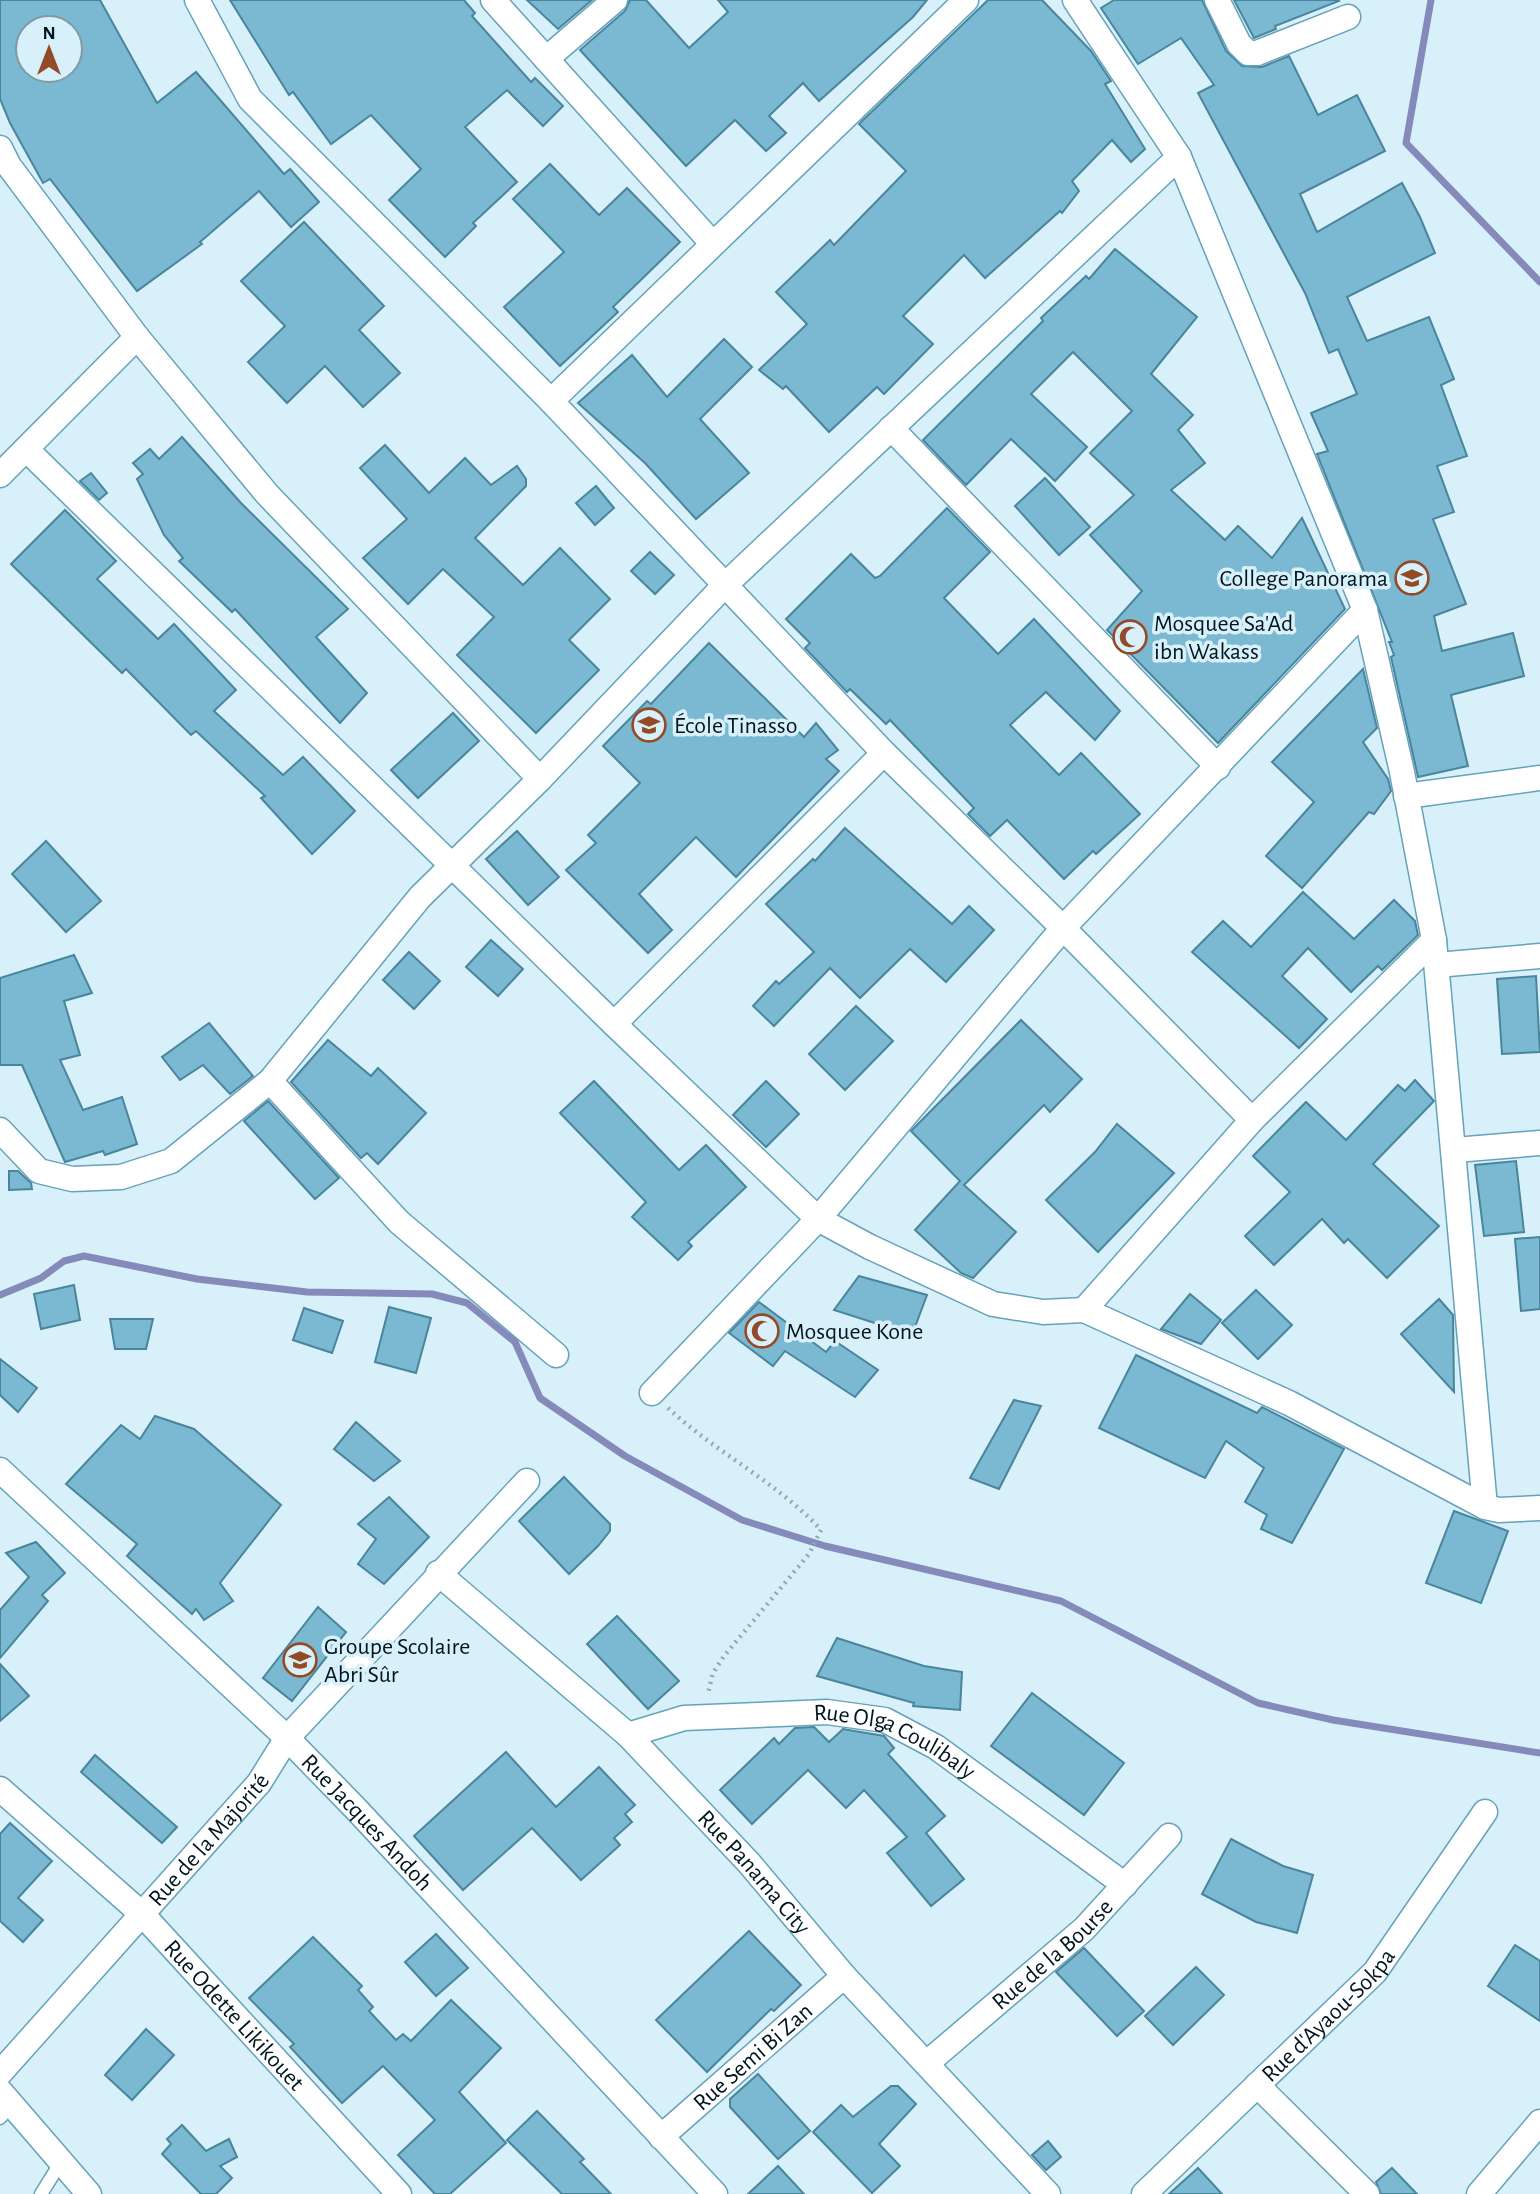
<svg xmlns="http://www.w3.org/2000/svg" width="1540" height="2194" viewBox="0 0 1540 2194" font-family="'Alegreya Sans',sans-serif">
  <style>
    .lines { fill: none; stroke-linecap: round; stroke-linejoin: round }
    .stream { stroke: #858aba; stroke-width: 7 }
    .building { fill: #7bb8d1; stroke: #49859c; stroke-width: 2; fill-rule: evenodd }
    .service-casing { stroke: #66a2ba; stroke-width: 15 }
    .minor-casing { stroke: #66a2ba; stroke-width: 27 }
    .path { stroke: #91a8b2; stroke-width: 4.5; stroke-dasharray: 2 5; stroke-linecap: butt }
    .service { stroke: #fff; stroke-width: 12 }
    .minor { stroke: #fff; stroke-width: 24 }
    .labels { text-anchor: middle; stroke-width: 7; stroke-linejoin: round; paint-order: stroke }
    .poi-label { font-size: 24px; fill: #00151e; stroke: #d8f0fa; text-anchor: start }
    .street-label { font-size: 24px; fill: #00151e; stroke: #d8f0fa }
  </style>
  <rect width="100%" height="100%" fill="#d8f0fa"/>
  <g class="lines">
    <g class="stream">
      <path d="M 1431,0 L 1406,143 L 1540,282"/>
      <path d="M 0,1295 L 41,1278 L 64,1261 L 84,1256 L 197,1279 L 307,1292 L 432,1294 L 467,1303 L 515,1342 L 540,1398 L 625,1456 L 742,1520 L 825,1546 L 1061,1601 L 1258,1703 L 1333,1720 L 1540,1753"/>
    </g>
  </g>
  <g class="building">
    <path d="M 0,0 L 100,0 L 157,103 L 196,72 L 284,174 L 290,169 L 319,202 L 291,227 L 259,191 L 200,242 L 202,244 L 137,291 L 50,179 L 43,183 L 10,123 L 0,99 ZM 28,28 L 70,28 L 70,70 L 28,70 Z"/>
    <path d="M 230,0 L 464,0 L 475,13 L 472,16 L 531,82 L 535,78 L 563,106 L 543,126 L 507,90 L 465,127 L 517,182 L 473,223 L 476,226 L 445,257 L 389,200 L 421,169 L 371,115 L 331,144 L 293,92 L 289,95 Z"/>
    <path d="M 527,0 L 592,0 L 558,29 Z"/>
    <path d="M 630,0 L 646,0 L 689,48 L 728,12 L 718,0 L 927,0 L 913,17 L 819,101 L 803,83 L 769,116 L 786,133 L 766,151 L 735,120 L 686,166 L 580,50 L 625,11 Z"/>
    <path d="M 988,0 L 1042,0 L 1091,51 L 1111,81 L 1105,84 L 1145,149 L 1131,162 L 1112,140 L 1072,181 L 1079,191 L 1062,213 L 1060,211 L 985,278 L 964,255 L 903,316 L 933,344 L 884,394 L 877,387 L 829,432 L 786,386 L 783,389 L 759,370 L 807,324 L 776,292 L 830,240 L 834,245 L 906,171 L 859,124 Z"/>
    <path d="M 1114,0 L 1202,0 L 1226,51 L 1242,66 L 1262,67 L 1289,56 L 1318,115 L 1357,95 L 1385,151 L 1300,194 L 1317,232 L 1402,183 L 1420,217 L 1435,253 L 1347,297 L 1367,341 L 1429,317 L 1454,379 L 1441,385 L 1467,456 L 1437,466 L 1454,512 L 1433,519 L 1466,604 L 1434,616 L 1442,651 L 1513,633 L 1524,676 L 1451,695 L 1468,766 L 1418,777 L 1391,657 L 1394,655 L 1389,642 L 1392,642 L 1317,454 L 1328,451 L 1311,413 L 1357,394 L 1338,349 L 1329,353 L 1305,293 L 1198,93 L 1214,85 L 1181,38 L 1138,64 L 1101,8 Z"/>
    <path d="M 1234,0 L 1338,0 L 1339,1 L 1275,26 L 1276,29 L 1254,38 Z"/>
    <path d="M 550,164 L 599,215 L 627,188 L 680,242 L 613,307 L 618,312 L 560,366 L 504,307 L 564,252 L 513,199 Z"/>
    <path d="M 304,222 L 384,306 L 359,330 L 400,373 L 363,407 L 325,366 L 287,403 L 248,362 L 285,326 L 241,281 Z"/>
    <path d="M 1115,249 L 1197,317 L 1151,374 L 1193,415 L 1178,430 L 1205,463 L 1171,490 L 1225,540 L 1238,526 L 1272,558 L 1302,518 L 1345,609 L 1218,743 L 1107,630 L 1142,591 L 1090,535 L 1134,495 L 1090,453 L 1132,411 L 1073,352 L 1031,394 L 1087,447 L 1055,481 L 1011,439 L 966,485 L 923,440 L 1043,321 L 1041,318 L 1086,276 L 1089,279 Z"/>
    <path d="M 724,339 L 752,367 L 700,419 L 749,473 L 696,519 L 645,463 L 578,403 L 632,355 L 667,397 Z"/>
    <path d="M 182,437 L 241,503 L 348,609 L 316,637 L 367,693 L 340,723 L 235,609 L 232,612 L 179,561 L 183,558 L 164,535 L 137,479 L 143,474 L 133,463 L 150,449 L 159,459 Z"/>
    <path d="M 385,445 L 429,493 L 465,458 L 491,485 L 517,466 L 526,479 L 526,486 L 475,538 L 523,585 L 560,548 L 610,599 L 569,640 L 599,670 L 536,733 L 457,655 L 494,617 L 443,569 L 408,604 L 363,558 L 407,519 L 360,468 Z"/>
    <path d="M 91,473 L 107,493 L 99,500 L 80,481 Z"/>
    <path d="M 1045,478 L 1090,527 L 1059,555 L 1015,506 Z"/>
    <path d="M 596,486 L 614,508 L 595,525 L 576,503 Z"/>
    <path d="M 947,508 L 990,552 L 944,598 L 998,654 L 1034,619 L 1120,711 L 1095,740 L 1046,692 L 1010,725 L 1059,775 L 1081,753 L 1140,814 L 1096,854 L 1093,851 L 1064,879 L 1007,820 L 990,836 L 968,814 L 974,808 L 890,720 L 886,724 L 850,689 L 847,692 L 805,648 L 810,643 L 786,619 L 851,554 L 875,578 L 880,576 Z"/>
    <path d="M 65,510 L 116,561 L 97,579 L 158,639 L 174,624 L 236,690 L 214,711 L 283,775 L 303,757 L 355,811 L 312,854 L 261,798 L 265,796 L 196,731 L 191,735 L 126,669 L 122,673 L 11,564 Z"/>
    <path d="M 650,552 L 674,575 L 655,594 L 631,571 Z"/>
    <path d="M 709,643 L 804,737 L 816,723 L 838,750 L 826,759 L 839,771 L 736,877 L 696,837 L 639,894 L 672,930 L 648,953 L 566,870 L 596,843 L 588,835 L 640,783 L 603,746 L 647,701 L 651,704 Z"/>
    <path d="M 1363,669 L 1377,728 L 1363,742 L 1388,779 L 1391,791 L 1374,814 L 1369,812 L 1302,888 L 1266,856 L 1314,802 L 1272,762 Z"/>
    <path d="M 453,713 L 479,741 L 418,798 L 391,770 Z"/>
    <path d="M 845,828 L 952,924 L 969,906 L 994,930 L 946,982 L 910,949 L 860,998 L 830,968 L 774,1026 L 753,1006 L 776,981 L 779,984 L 814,952 L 766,904 L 813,859 L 815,861 Z"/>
    <path d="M 517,831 L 559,877 L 528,905 L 486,859 Z"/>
    <path d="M 46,841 L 101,901 L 66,932 L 12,874 Z"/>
    <path d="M 1303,892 L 1354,939 L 1394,900 L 1415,921 L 1418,935 L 1382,970 L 1378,966 L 1351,992 L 1308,948 L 1282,976 L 1327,1019 L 1299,1048 L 1192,952 L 1223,921 L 1251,947 Z"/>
    <path d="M 491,940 L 523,969 L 498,996 L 466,967 Z"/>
    <path d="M 409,952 L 440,981 L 414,1009 L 383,980 Z"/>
    <path d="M 74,955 L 92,993 L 64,1001 L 80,1055 L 60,1060 L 83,1110 L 122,1097 L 137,1144 L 105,1155 L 103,1151 L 65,1162 L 22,1065 L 0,1065 L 0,978 Z"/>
    <path d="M 1536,976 L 1540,1052 L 1502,1054 L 1497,979 Z"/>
    <path d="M 856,1006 L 893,1041 L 845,1090 L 809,1054 Z"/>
    <path d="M 1021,1020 L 1082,1079 L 1050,1112 L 1044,1105 L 964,1185 L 1016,1232 L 973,1278 L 961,1273 L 915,1230 L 960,1181 L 911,1131 Z"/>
    <path d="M 209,1023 L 253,1076 L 230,1094 L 203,1065 L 180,1080 L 162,1057 Z"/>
    <path d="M 328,1040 L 371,1076 L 378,1068 L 426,1113 L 378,1164 L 367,1153 L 361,1158 L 291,1082 Z"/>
    <path d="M 1415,1080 L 1434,1101 L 1373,1164 L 1439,1226 L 1387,1278 L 1348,1239 L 1344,1243 L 1322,1219 L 1274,1265 L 1245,1236 L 1290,1192 L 1253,1156 L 1306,1102 L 1346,1140 L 1398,1085 L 1405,1091 Z"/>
    <path d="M 594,1081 L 679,1170 L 706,1145 L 746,1187 L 688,1242 L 692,1246 L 678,1260 L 632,1217 L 646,1202 L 560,1113 Z"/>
    <path d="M 766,1081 L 799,1114 L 766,1147 L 733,1115 Z"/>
    <path d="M 268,1101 L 339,1178 L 315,1199 L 244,1121 Z"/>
    <path d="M 1117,1124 L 1174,1173 L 1098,1252 L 1046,1200 L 1095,1152 Z"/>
    <path d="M 1516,1161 L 1524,1232 L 1484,1236 L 1475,1165 Z"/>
    <path d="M 9,1171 L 18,1171 L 31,1183 L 32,1189 L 9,1190 Z"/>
    <path d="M 1540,1237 L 1540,1309 L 1521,1311 L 1515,1239 Z"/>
    <path d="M 859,1276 L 927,1295 L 912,1335 L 834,1310 Z"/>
    <path d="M 74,1285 L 80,1320 L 41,1329 L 34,1294 Z"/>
    <path d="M 1256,1290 L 1292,1325 L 1258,1359 L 1222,1323 Z"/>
    <path d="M 1190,1294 L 1221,1320 L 1201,1344 L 1161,1329 Z"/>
    <path d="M 1439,1299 L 1453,1315 L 1454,1392 L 1401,1334 Z"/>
    <path d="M 759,1302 L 826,1352 L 835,1341 L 878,1370 L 855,1397 L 785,1351 L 773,1366 L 729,1333 Z"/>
    <path d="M 389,1307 L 431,1318 L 416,1373 L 375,1362 Z"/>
    <path d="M 304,1308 L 343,1321 L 332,1353 L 293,1340 Z"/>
    <path d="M 110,1319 L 153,1319 L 146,1349 L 115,1349 Z"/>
    <path d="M 1136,1355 L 1257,1413 L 1262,1407 L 1344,1449 L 1292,1543 L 1261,1529 L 1267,1515 L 1245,1502 L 1264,1468 L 1226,1441 L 1205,1478 L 1099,1428 Z"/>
    <path d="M 0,1359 L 37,1388 L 18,1412 L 0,1395 Z"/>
    <path d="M 1014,1400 L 1041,1406 L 999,1489 L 970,1478 Z"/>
    <path d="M 155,1416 L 194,1429 L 281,1505 L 220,1583 L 233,1601 L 204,1620 L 196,1609 L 192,1614 L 127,1556 L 137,1544 L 66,1484 L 121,1425 L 140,1439 Z"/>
    <path d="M 356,1422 L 400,1461 L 374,1481 L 334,1449 Z"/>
    <path d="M 564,1477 L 610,1524 L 610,1531 L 598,1546 L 569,1574 L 519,1521 Z"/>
    <path d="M 389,1497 L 429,1537 L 384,1584 L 358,1564 L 376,1539 L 358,1524 Z"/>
    <path d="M 1454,1511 L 1508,1531 L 1481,1603 L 1426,1583 Z"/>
    <path d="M 36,1542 L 65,1573 L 42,1595 L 48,1601 L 0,1658 L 0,1610 L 29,1577 L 6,1553 Z"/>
    <path d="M 318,1607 L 346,1632 L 292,1701 L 263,1678 Z"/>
    <path d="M 617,1616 L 679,1681 L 648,1709 L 587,1644 Z"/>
    <path d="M 837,1638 L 924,1666 L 962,1672 L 960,1710 L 913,1706 L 914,1703 L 817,1676 Z"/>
    <path d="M 0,1664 L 29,1696 L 0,1721 Z"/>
    <path d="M 1032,1693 L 1124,1763 L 1084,1815 L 991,1746 Z"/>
    <path d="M 814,1727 L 829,1742 L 843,1729 L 884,1736 L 894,1748 L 888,1754 L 945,1816 L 926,1833 L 964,1879 L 931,1906 L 887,1853 L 907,1837 L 864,1790 L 846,1808 L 808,1770 L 752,1824 L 720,1790 L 774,1738 L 779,1744 L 795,1728 Z"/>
    <path d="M 506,1752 L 556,1807 L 599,1767 L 635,1805 L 625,1814 L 632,1822 L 614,1838 L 620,1845 L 581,1880 L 532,1828 L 463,1890 L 414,1836 Z"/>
    <path d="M 95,1755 L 177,1827 L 162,1843 L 81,1772 Z"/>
    <path d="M 10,1823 L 52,1861 L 18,1898 L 43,1920 L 23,1942 L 0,1921 L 0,1834 Z"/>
    <path d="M 1231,1839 L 1283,1866 L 1313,1875 L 1297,1933 L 1256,1922 L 1202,1894 Z"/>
    <path d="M 749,1931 L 801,1985 L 774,2011 L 771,2009 L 707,2072 L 656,2020 Z"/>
    <path d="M 436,1934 L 468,1968 L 436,1996 L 405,1962 Z"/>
    <path d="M 313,1937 L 362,1986 L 358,1990 L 373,2007 L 369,2011 L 396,2040 L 403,2034 L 411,2041 L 451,2000 L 501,2048 L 459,2092 L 506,2143 L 450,2194 L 435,2194 L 398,2155 L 435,2120 L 383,2066 L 342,2103 L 290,2047 L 294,2044 L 249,1998 Z"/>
    <path d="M 1515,1945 L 1540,1961 L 1540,2021 L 1488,1986 Z"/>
    <path d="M 1084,1948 L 1144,2011 L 1117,2036 L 1056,1972 Z"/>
    <path d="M 1196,1967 L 1224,1995 L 1173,2045 L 1145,2016 Z"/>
    <path d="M 146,2029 L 174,2055 L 132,2100 L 105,2075 Z"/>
    <path d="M 758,2074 L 810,2131 L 778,2159 L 730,2107 L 730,2099 Z"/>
    <path d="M 891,2086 L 898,2086 L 916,2104 L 879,2144 L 900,2166 L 872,2193 L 813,2132 L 841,2105 L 853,2117 Z"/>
    <path d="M 537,2111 L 584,2159 L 580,2162 L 611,2194 L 562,2194 L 507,2140 Z"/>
    <path d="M 182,2125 L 206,2151 L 229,2139 L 237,2157 L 220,2166 L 232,2178 L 216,2194 L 201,2194 L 162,2154 L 171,2144 L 167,2139 Z"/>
    <path d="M 1048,2141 L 1061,2157 L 1046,2170 L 1032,2155 Z"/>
    <path d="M 778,2166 L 804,2194 L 748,2194 Z"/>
    <path d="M 1198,2168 L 1222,2194 L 1169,2194 Z"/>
    <path d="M 1392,2168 L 1417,2194 L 1381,2194 L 1376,2182 Z"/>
  </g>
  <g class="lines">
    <defs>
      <g id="service">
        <path d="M 0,2118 L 13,2104"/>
        <path d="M 41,2194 L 61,2162"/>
      </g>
      <g id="minor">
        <path d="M 197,0 L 250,99 L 551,401 L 884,753 L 1063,928 L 1252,1120 L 1434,940"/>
        <path d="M 493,0 L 712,243"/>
        <path d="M 1075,0 L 1179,157 L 1365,610 L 1402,772 L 1434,940 L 1485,1507"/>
        <path d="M 1217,0 L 1239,44 L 1248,53 L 1257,53 L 1348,17"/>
        <path d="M 546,59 L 615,0"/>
        <path d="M 0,148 L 9,166 L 137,337 L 267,494 L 540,779"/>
        <path d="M 551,401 L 966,0"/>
        <path d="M 891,428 L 1218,767"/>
        <path d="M 27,450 L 614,1024 L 818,1219 L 870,1247 L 993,1304 L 1043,1312 L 1084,1310"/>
        <path d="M 0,475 L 137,337"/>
        <path d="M 1406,796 L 1540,778"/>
        <path d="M 1437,965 L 1540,956"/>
        <path d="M 614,1024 L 884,753"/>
        <path d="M 270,1081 L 399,1222 L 556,1355"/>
        <path d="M 1252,1120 L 1084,1310 L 1289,1403 L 1485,1507 L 1499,1510 L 1540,1508"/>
        <path d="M 0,1130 L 39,1171 L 72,1179 L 121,1177 L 171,1161 L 270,1081 L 420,897 L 540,779 L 723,587 L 1179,157"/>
        <path d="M 1455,1150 L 1540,1143"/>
        <path d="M 652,1393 L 818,1219 L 1063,928 L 1365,610"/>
        <path id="s1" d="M 0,1470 L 287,1738 L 356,1809 L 715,2194"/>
        <path id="s2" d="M 438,1573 L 628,1735 L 749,1863 L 844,1976 L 1048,2194"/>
        <path id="s3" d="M 628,1735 L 684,1718 L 827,1712 L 885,1720 L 936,1747 L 1125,1885"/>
        <path id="s4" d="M 0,1789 L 142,1914 L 399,2194"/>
        <path id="s5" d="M 927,2063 L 1084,1929 L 1169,1836"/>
        <path id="s6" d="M 0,2073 L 259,1783 L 287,1738 L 527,1481"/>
        <path d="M 1257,2085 L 1367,2194"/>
        <path d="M 0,2091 L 89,2194"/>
        <path id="s7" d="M 661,2137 L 844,1976"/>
        <path id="s8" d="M 1144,2194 L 1375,1972 L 1485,1812"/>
        <path d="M 1479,2194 L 1540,2122"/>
      </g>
    </defs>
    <use href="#service" class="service-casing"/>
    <use href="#minor" class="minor-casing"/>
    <path class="path" d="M 668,1408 C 715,1452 777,1482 821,1530 L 809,1554 L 724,1656 L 713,1673 L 708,1693"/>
    <use href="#service" class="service"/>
    <use href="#minor" class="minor"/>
  </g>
  <defs>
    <symbol id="school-ring" viewBox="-11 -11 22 22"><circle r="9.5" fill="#d8f0fa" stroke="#934b27" stroke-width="1.5"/><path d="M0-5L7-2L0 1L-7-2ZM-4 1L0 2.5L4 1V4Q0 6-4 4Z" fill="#934b27"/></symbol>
    <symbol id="mosque-ring" viewBox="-11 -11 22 22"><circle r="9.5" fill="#d8f0fa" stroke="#934b27" stroke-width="1.5"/><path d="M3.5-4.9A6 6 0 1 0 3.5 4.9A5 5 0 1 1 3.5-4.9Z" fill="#934b27"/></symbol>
  </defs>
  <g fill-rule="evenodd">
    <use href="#school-ring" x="1393" y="559" width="38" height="38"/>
    <use href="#mosque-ring" x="1111" y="618" width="38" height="38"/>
    <use href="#school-ring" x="630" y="706" width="38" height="38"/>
    <use href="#mosque-ring" x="743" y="1312" width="38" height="38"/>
    <use href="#school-ring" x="281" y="1641" width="38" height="38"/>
  </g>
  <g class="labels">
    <g class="poi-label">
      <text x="1388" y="586" text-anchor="end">College Panorama</text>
      <text x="1154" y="631">Mosquee Sa'Ad<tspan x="1154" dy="28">ibn Wakass</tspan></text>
      <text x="674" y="733">École Tinasso</text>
      <text x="786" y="1339">Mosquee Kone</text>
      <text x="324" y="1654">Groupe Scolaire<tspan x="324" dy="28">Abri Sûr</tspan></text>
    </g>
    <g class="street-label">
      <text dy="8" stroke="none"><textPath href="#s3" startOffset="276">Rue Olga Coulibaly</textPath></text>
      <text dy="8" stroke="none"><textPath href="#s1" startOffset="509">Rue Jacques Andoh</textPath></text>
      <text dy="8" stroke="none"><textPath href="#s6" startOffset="313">Rue de la Majorité</textPath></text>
      <text dy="8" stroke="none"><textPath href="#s2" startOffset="436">Rue Panama City</textPath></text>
      <text dy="8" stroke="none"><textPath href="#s5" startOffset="166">Rue de la Bourse</textPath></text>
      <text dy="8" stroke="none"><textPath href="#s8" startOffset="257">Rue d'Ayaou-Sokpa</textPath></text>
      <text dy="8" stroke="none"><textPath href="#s4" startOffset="326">Rue Odette Likikouet</textPath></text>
      <text dy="8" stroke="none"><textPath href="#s7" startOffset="122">Rue Semi Bi Zan</textPath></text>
    </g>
  </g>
  <g transform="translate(49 49)"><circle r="33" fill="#d8f0fa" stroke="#8298a2" stroke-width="2"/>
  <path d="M0-5L12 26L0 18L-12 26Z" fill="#934b27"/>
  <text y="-10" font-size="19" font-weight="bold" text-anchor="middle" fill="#00151e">N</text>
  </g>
</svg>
